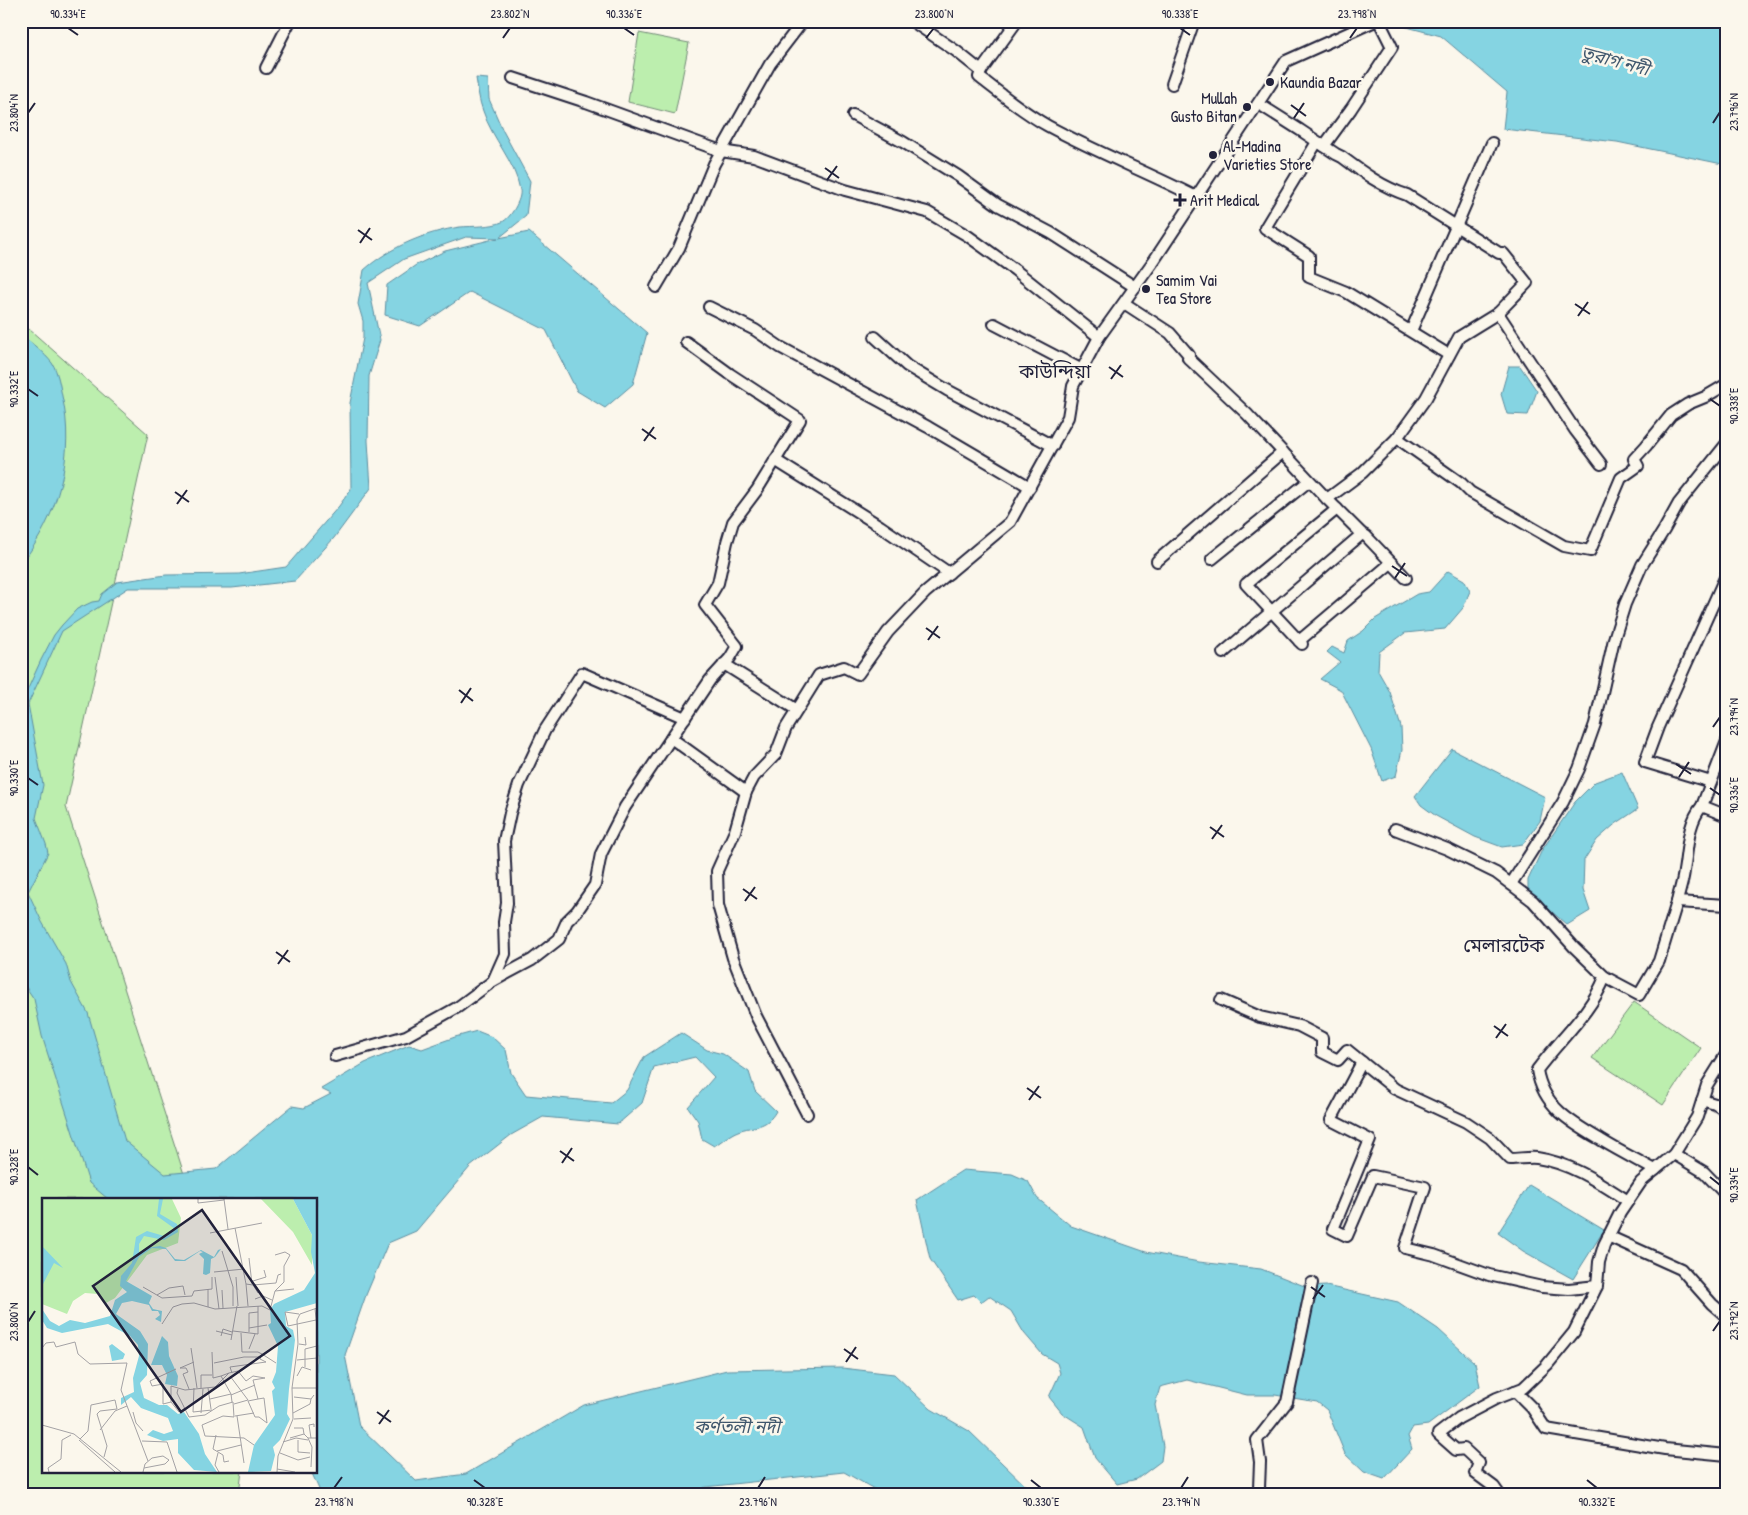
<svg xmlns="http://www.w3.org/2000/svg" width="1748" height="1515" viewBox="0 0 1748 1515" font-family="'Patrick Hand','Noto Sans Bengali',sans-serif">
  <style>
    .green { fill: #bceeae; stroke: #6f8874 }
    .water { fill: #85d4e2; stroke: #5d8d9f }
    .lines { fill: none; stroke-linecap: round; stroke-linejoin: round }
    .street-casing { stroke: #22223b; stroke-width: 14 }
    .street { stroke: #fbf7ec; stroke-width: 10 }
    .ticks { fill: none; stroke: #22223b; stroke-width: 2 }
    .poi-dot { fill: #22223b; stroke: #fbf7ec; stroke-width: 2 }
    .labels { text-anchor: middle; stroke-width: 5; stroke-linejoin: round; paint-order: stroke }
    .poi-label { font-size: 16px; fill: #22223b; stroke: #fbf7ec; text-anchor: start }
    .water-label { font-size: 18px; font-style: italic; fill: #40576d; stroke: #fbf7ec }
    .quarter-label { font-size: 19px; fill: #22223b; stroke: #fbf7ec }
    .inset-road { fill: none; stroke: #a4a2a5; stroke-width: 1 }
    .view { fill: #22223b; fill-opacity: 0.15; stroke: #22223b; stroke-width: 2.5 }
    .inset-edge { fill: none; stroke: #22223b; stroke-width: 2.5 }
    .neatline { fill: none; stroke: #22223b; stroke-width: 2 }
    .ticks-label { font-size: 12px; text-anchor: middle; fill: #22223b }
  </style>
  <rect width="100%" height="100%" fill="#fbf7ec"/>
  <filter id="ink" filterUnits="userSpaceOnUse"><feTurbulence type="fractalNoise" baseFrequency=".02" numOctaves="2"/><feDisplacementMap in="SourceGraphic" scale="10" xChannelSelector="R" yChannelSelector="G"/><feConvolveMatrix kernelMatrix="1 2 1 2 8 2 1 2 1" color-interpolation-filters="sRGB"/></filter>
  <g filter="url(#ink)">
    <g class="green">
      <path d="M 639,33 L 689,43 L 675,114 L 628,102 Z"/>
      <path d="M 21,322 L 148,434 L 66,807 L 192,1199 L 44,1199 L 44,1471 L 242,1471 L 239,1494 L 21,1494 Z"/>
      <path d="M 1634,1002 L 1701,1048 L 1663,1105 L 1592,1058 Z"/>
    </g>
    <g class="water">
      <path d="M 1384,21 L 1727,21 L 1727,165 L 1617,142 L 1503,129 L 1507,92 L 1441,36 Z"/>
      <path d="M 476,78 L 488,79 L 489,99 L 503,131 L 530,181 L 526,216 L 499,238 L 529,232 L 647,333 L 633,384 L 605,408 L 577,391 L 546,330 L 470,292 L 420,326 L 385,315 L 387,285 L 416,265 L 445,251 L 498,238 L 466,237 L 404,259 L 368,283 L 380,340 L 369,376 L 368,441 L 371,488 L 334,538 L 295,581 L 232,588 L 128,588 L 62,631 L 28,704 L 43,785 L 36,818 L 46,844 L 48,853 L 28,892 L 42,922 L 66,964 L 71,982 L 88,1013 L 125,1141 L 165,1174 L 216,1169 L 292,1106 L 304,1108 L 331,1094 L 321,1089 L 365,1063 L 409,1045 L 422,1049 L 455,1037 L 477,1031 L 492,1037 L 506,1050 L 511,1073 L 526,1095 L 611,1103 L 627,1090 L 644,1057 L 681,1033 L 707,1050 L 723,1054 L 749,1072 L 755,1091 L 776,1111 C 766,1129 754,1125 738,1131 C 730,1134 722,1141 714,1146 L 702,1139 L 698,1121 L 688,1107 L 714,1077 L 695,1057 L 654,1067 L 642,1103 L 618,1124 L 543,1117 L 511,1135 L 470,1167 L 416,1231 L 388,1243 L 366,1295 L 345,1355 L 359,1426 L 416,1481 L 466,1474 L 584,1405 L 727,1370 L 842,1368 L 894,1374 L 931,1409 L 969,1431 L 1034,1494 L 883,1494 L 844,1472 L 705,1487 L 693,1494 L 321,1494 L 311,1471 L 316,1471 L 316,1199 L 108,1199 L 89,1183 L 42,1036 L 34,999 L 21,980 L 21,704 L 41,660 L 54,635 L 62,625 L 77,609 L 92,602 L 99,601 L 102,594 L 117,582 L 166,575 L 239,574 L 286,567 L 339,506 L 351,489 L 350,403 L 363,338 L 363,321 L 358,304 L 364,270 C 390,247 426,232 460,227 C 472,226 492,227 502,222 C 510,219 522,199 520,190 C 515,161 492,139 483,111 C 479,101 478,89 476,78 Z"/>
      <path d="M 21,335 C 32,343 44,353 52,363 C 58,372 60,386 62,396 C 76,454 58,517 21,564 Z"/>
      <path d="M 1509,366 L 1520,366 L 1537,391 L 1528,415 L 1507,414 L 1501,394 Z"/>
      <path d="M 1448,571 L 1464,580 L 1470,591 L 1463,608 L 1445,629 L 1405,633 L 1379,652 L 1378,671 L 1390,692 L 1401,727 L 1402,750 L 1396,776 L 1382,781 L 1371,749 L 1341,690 L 1320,679 L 1340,662 L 1327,652 L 1332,647 L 1344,653 L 1348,641 L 1363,631 L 1375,619 L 1417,594 L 1429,592 Z"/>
      <path d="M 1452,749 L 1545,797 L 1540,821 L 1523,844 L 1502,847 L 1475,837 L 1436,816 L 1421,805 L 1415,796 Z"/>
      <path d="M 1622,772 L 1638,809 L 1614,825 L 1597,840 L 1584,860 L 1583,890 L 1590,911 L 1567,925 L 1528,891 L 1528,880 L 1542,850 L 1575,802 L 1595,782 Z"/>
      <path d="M 963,1170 L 1012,1174 L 1028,1181 L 1037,1198 L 1071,1226 L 1146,1252 L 1199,1262 L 1261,1269 L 1307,1287 L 1326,1286 L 1398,1302 L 1438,1329 L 1475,1363 L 1480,1386 L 1428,1425 L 1413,1427 L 1408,1436 L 1412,1449 L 1384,1479 L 1364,1472 L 1345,1454 L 1327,1410 L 1317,1402 L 1275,1395 L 1247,1395 L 1187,1380 L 1160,1387 L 1155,1405 L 1163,1446 L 1161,1461 L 1137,1479 L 1117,1484 L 1095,1458 L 1084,1427 L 1062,1413 L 1049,1397 L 1060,1373 L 1057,1363 L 1042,1354 L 1024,1333 L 1011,1311 L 989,1296 L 981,1302 L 974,1295 L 958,1300 L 930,1259 L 917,1200 Z"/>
      <path d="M 1529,1185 L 1604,1230 L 1573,1279 L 1523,1251 L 1498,1233 Z"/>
    </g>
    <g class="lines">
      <defs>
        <g id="street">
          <path d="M 912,21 L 956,51 L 981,71 L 1017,21"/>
          <path d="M 266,68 L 290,21"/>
          <path d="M 981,71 L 979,77 C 1001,94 1023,112 1048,126 C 1096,152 1147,172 1196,197"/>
          <path d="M 513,78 L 586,102 L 721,151 L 754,156 L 845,190 L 927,212 L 968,236 L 1015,270 L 1099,337"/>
          <path d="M 1172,84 L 1194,21"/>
          <path d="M 1259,104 L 1300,130 L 1336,154 L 1342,157 C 1362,172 1382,187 1407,195 L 1499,253 L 1503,253 L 1527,283 L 1498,313 L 1459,337 L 1426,398 L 1397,438 L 1362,473 L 1327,499"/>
          <path d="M 853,115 L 903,142 L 958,176 L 998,205 L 1051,233 L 1135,287"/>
          <path d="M 1317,142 L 1265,228 L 1309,256 L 1309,277 L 1346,292 L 1449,355"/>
          <path d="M 1324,146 L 1351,109 L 1392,47 L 1379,21"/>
          <path d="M 656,287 L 679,248 L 714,164 L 770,64 L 803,21"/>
          <path d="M 1124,303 L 1170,333 L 1189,355 L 1188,358 L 1247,414 L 1327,499 L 1362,534 L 1366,536 L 1406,578"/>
          <path d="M 709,307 L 755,330 L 780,347 L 928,427 L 1030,487"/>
          <path d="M 1498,313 L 1575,430 L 1601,464"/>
          <path d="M 994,324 L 1082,370"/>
          <path d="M 1411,331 L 1492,143"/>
          <path d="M 875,337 L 907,366 L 947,390 L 1053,446"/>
          <path d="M 1397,438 L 1461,483 L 1470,492 L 1564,546 L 1590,551 L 1621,478 L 1638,466 L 1634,459 L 1646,446 L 1671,415 L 1688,404 L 1705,397 L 1727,384"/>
          <path d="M 775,460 L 880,526 L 949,573"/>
          <path d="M 1212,559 L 1309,481"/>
          <path d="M 1157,561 L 1283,452"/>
          <path d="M 1299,641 L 1391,563"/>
          <path d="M 1302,644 L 1246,584 L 1337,509"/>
          <path d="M 1223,653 L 1362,534"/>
          <path d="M 724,664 L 797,710"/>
          <path d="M 671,738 L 746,792"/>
          <path d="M 1727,741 L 1702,806 L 1727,816"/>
          <path d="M 1711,782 L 1645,762 L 1658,727 L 1727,573"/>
          <path d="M 1702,806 C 1687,824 1688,849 1684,871 C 1683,881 1679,892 1677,902 L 1727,905"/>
          <path d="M 1395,829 L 1447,849 L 1496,873 L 1533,901 L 1574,947 L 1605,977 L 1639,995 L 1659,961 L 1677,902"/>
          <path d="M 1511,884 L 1563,802 L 1579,769 L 1595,724 L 1614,639 L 1625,604 L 1642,565 L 1664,530 L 1679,503 L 1727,443"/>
          <path d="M 1605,977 C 1591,1013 1560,1039 1537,1070 C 1543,1107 1572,1123 1601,1140 C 1619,1151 1637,1160 1655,1170"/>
          <path d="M 493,981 L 505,954 L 504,922 L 507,903 L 504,841 L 510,813 L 519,785 L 545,730 L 582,673 L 685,718"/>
          <path d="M 1221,1000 L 1260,1017 L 1299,1026 L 1322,1038 L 1322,1052 L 1338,1060 L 1347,1050 L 1395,1089 L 1466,1122 L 1490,1138 L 1510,1159 C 1519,1159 1529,1157 1537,1158 C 1571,1163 1600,1183 1628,1201"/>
          <path d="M 335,1056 L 406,1036 L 458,1007 L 493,981 L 532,960 L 559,939 L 567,921 L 577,911 L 595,885 L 601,854 L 625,807 L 710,680 L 730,658 L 737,646 L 705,605 L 718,583 L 727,542 L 733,522 L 757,490 L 800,420 L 730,374 L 686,342"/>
          <path d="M 1362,1062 L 1331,1120 L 1370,1140 L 1333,1229 L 1347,1236 L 1373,1176 L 1425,1187 L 1405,1248 L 1434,1255 L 1489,1275 L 1542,1287 L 1569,1289 L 1597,1286"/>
          <path d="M 1702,1100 L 1715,1104 L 1727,1112"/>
          <path d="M 807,1114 L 756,1016 L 733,958 L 718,905 L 717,871 L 735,831 L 746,792 L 754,777 L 776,754 L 786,728 L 819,675 L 844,667 L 858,674 L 888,632 L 925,593 L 1010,522 L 1068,417 L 1073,386 L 1099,337 L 1155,259 L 1286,61 L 1375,21"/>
          <path d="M 1674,1154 L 1704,1172 L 1727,1196"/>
          <path d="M 1608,1236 L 1681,1269 L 1712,1304 L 1727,1317"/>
          <path d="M 1515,1391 L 1532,1408 L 1546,1429 L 1665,1449 L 1727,1455"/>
          <path d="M 1261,1494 L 1259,1488 L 1260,1462 L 1257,1440 L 1287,1402 L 1312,1283"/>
          <path d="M 1499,1494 L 1494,1487 L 1475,1473 L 1479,1463 L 1464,1449 L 1456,1450 L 1438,1434 L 1459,1418 L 1497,1398 L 1523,1388 L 1547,1365 L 1574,1332 L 1597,1286 L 1599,1262 L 1604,1245 L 1620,1213 L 1641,1182 L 1674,1154 L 1697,1117 L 1707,1085 L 1727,1053"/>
        </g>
      </defs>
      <use href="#street" class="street-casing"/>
      <use href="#street" class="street"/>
    </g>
  </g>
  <path class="ticks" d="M 68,28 L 78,35M 624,28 L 634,35M 1180,28 L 1190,35M 503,38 L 510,28M 926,38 L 934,28M 1350,38 L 1357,28M 1291,105 L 1306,116M 28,113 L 35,103M 1294,118 L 1304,103M 1713,123 L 1720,112M 825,168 L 839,178M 827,180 L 837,166M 358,230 L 372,240M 360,243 L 370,228M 1575,304 L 1590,314M 1578,316 L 1588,302M 1109,367 L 1123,377M 1111,379 L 1121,365M 28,389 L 38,396M 1710,399 L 1720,406M 642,429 L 656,439M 644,441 L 654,427M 175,492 L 189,502M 177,504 L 187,490M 1392,566 L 1407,576M 1395,578 L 1405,563M 926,628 L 940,638M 928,640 L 938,626M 459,690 L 473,701M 461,703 L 471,688M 1713,727 L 1720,717M 1676,764 L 1691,774M 1679,777 L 1689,762M 28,778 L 38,785M 1710,788 L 1720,795M 1210,827 L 1224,837M 1212,839 L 1222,825M 743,889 L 757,899M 745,901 L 755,887M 276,952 L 290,962M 278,964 L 288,950M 1494,1026 L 1508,1036M 1496,1038 L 1506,1024M 1027,1088 L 1041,1098M 1029,1100 L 1039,1086M 560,1151 L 574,1161M 562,1163 L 572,1148M 28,1167 L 38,1175M 1710,1177 L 1720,1185M 1311,1287 L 1325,1297M 1313,1299 L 1323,1285M 28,1322 L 35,1311M 1713,1331 L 1720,1321M 844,1349 L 858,1359M 846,1362 L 856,1347M 377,1412 L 391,1422M 379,1424 L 389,1410M 474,1480 L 485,1488M 1031,1480 L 1041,1488M 1587,1480 L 1597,1488M 334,1488 L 342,1477M 758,1488 L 765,1477M 1181,1488 L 1188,1477"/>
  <g class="poi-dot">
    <circle cx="1270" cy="82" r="5"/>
    <circle cx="1247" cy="107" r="5"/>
    <circle cx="1213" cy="155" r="5"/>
    <path d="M1177.5 192.5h5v5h5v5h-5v5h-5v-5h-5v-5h5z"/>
    <circle cx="1146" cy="289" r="5"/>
  </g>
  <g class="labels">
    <g class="poi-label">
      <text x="1280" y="88">Kaundia Bazar</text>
      <text x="1237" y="104" text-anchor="end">Mullah<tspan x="1237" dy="18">Gusto Bitan</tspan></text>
      <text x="1223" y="152">Al-Madina<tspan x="1223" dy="18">Varieties Store</tspan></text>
      <text x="1190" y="206">Arit Medical</text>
      <text x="1156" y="286">Samim Vai<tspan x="1156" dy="18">Tea Store</tspan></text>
    </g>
    <g class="water-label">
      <text transform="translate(1615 61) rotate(15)" y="6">তুরাগ নদী</text>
      <text x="737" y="1433">কর্ণতলী নদী</text>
    </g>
    <g class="quarter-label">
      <text x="1055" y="378">কাউন্দিয়া</text>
      <text x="1504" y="952">মেলারটেক</text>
    </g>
  </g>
  <g transform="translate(42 1198)">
    <rect width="275" height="275" fill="#fbf7ec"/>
    <path d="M 0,1 L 130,1 L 139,20 L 136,45 L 105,57 L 73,100 L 64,105 L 56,96 L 43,95 L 31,103 L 25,116 L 0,106 ZM 219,1 L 251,1 L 270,37 L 270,67 L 251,34 Z" fill="#bceeae"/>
    <path d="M 117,1 L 121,1 L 118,16 L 135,26 L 136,34 L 122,42 L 102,38 L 97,46 L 97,57 L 105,50 L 118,48 L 124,50 L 133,61 L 142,62 L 159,52 L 172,59 L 176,52 L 179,51 L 173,59 L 169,61 L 168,75 L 164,77 L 161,76 L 162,61 L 157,56 L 161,54 L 158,53 L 143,63 L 133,63 L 124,51 L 110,50 L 97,59 L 84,83 L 110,98 L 107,105 L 111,111 L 120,113 L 119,124 L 113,121 L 118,117 L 116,113 L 110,113 L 107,107 L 90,103 L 80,105 L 74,116 L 98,133 L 106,146 L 105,177 L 98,185 L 102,200 L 117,207 L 125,207 L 136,216 L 142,214 L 157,236 L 163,256 L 175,274 L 152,272 L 136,255 L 136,241 L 121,243 L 105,237 L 111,232 L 122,236 L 131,233 L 126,220 L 99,210 L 89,199 L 79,207 L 79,200 L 92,194 L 91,180 L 97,158 L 96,147 L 88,138 L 66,126 L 20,135 L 5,130 L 0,122 L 0,111 L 8,123 L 17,128 L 28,122 L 43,125 L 68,118 L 73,102 L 85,94 L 78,88 L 79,78 L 90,65 L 94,39 L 105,33 L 122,38 L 133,31 L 115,18 ZM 251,1 L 275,1 L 275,105 L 243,114 L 244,128 L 251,132 L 253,142 L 247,191 L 245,216 L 248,221 L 238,242 L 231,249 L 233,257 L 229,273 L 206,274 L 212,247 L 233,217 L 230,193 L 233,190 L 230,184 L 234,174 L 236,148 L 226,127 L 229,125 L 228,112 L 232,106 L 262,92 L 273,75 L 269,54 L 270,37 ZM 0,48 L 21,70 L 12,65 L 0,88 ZM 120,138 L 126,144 L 127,158 L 136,178 L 135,188 L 123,186 L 125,177 L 120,167 L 109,167 ZM 70,146 L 83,156 L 81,161 L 70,163 L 67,148 Z" fill="#85d4e2"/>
    <path class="inset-road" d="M 156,1 L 156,5 L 182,2M 182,1 L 186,31M 193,30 L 204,86 L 211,87 L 216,95M 168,35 L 220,25M 180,53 L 191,89 L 191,108M 207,60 L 210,86M 172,74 L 202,71M 173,79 L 177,111M 194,79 L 196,108M 211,83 L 224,79 L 222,72M 204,86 L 206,108M 211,87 L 234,85 L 236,77 L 239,76M 101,89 L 120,100 L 150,98 L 152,93 L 170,91 L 170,79M 166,91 L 166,109M 180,92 L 181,110M 233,93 L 252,91M 115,97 L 127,90 L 141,88 L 143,97M 213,101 L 221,98 L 230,102M 273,111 L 275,129M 257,116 L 243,114 L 246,128 L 274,122M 120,126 L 131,109 L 140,106 L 152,105 L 173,111 L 220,108 L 228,112 L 233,93 L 242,84 L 242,68 L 248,57 L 243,54 L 233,57M 207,130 L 225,127M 174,133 L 190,137M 191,133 L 216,136 L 216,108M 207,134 L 207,115 L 216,114M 179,138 L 181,131 L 190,134M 189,142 L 195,108M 257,146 L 264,147 L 263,139M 0,150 L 4,145 L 12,144 L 14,149 L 33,144 L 36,156 L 48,166 L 85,165 L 79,192 L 106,263M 149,150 L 155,190M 207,151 L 213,136M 170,154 L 171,180 L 179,178M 220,156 L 234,165M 255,162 L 275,160M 172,165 L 202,159 L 219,159M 263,169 L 263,151 L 275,148M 134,171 L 108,183 L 110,188 L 121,186 L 121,206 L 129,204 L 129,188 L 143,192 L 173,189 L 187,175 L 196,173 L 204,183 L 211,178 L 223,180 L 211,182 L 216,201 L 206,203 L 213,219 L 217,219 L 225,225 L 222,200 L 216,201M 187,175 L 179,178 L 189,196M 190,175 L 188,169 L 224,164 L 218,161 L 220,156 L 216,154 L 200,154 L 199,135M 188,178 L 206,202 L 192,206M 255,178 L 260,169 L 269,172M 152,190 L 151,214 L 170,212M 159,190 L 159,177 L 170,177M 166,190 L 169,211M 250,190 L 274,190M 136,191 L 135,195 L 147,219 L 163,217 L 177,208 L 191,204 L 192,219 L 181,218 L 160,227 L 163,238 L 202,240 L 212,247M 147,191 L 141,176 L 146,174 L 144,170 L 138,170 L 152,164M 189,197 L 213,187M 252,199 L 269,201 L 272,197M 168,201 L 189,196 L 190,204M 129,204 L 137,214 L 143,210M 91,214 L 94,225 L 101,233M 159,215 L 161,191M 251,215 L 268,206 L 269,201M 193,218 L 212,215M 195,218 L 202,265M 252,221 L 269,220M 0,227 L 32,236 L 79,274M 252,230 L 261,230 L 262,236M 58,232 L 73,213 L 85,208M 174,237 L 171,251 L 181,257 L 182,264 L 187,263M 248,240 L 262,236 L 266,240 L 275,240M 266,240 L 270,249 L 269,269M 269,240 L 267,227 L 272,226 L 272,229M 38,241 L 46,233 L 49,207 L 73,202 L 75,211 L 58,213 L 55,216 L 65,248 L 62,259M 37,242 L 73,274M 256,242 L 256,254 L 268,255M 100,243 L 125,244 L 135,274M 241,244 L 254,240 L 266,242M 175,253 L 199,247M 176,255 L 173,267 L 177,274M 238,255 L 256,262 L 268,259M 235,271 L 253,274M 7,274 L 6,270 L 19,261 L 20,242 L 29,237M 101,274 L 103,266 L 110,260 L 121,258 L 127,262 L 123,266 L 102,270M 235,274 L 236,258 L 251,221 L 250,190 L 256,146 L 255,122 L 258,116 L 275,110"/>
    <path class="view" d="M 160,12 L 248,138 L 139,214 L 51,88 Z"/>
    <rect width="275" height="275" class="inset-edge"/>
  </g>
  <rect width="1748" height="1515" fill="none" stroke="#fbf7ec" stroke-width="55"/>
  <rect x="28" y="28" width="1692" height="1460" class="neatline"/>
  <g class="ticks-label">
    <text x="68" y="18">90.334°E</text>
    <text x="510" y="18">23.802°N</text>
    <text x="624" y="18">90.336°E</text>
    <text x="934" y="18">23.800°N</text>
    <text x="1180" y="18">90.338°E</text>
    <text x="1357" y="18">23.798°N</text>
    <text transform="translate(1734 112) rotate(-90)" y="4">23.796°N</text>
    <text transform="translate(14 113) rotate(-90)" y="4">23.804°N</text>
    <text transform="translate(14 389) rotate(-90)" y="4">90.332°E</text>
    <text transform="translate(1734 406) rotate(-90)" y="4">90.338°E</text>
    <text transform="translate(1734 717) rotate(-90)" y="4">23.794°N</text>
    <text transform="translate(14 778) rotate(-90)" y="4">90.330°E</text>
    <text transform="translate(1734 795) rotate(-90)" y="4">90.336°E</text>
    <text transform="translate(14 1167) rotate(-90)" y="4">90.328°E</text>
    <text transform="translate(1734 1185) rotate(-90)" y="4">90.334°E</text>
    <text transform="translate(1734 1321) rotate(-90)" y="4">23.792°N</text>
    <text transform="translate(14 1322) rotate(-90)" y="4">23.800°N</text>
    <text x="334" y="1506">23.798°N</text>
    <text x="485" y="1506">90.328°E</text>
    <text x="758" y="1506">23.796°N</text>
    <text x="1041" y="1506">90.330°E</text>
    <text x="1181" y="1506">23.794°N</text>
    <text x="1597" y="1506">90.332°E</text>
  </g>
</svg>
